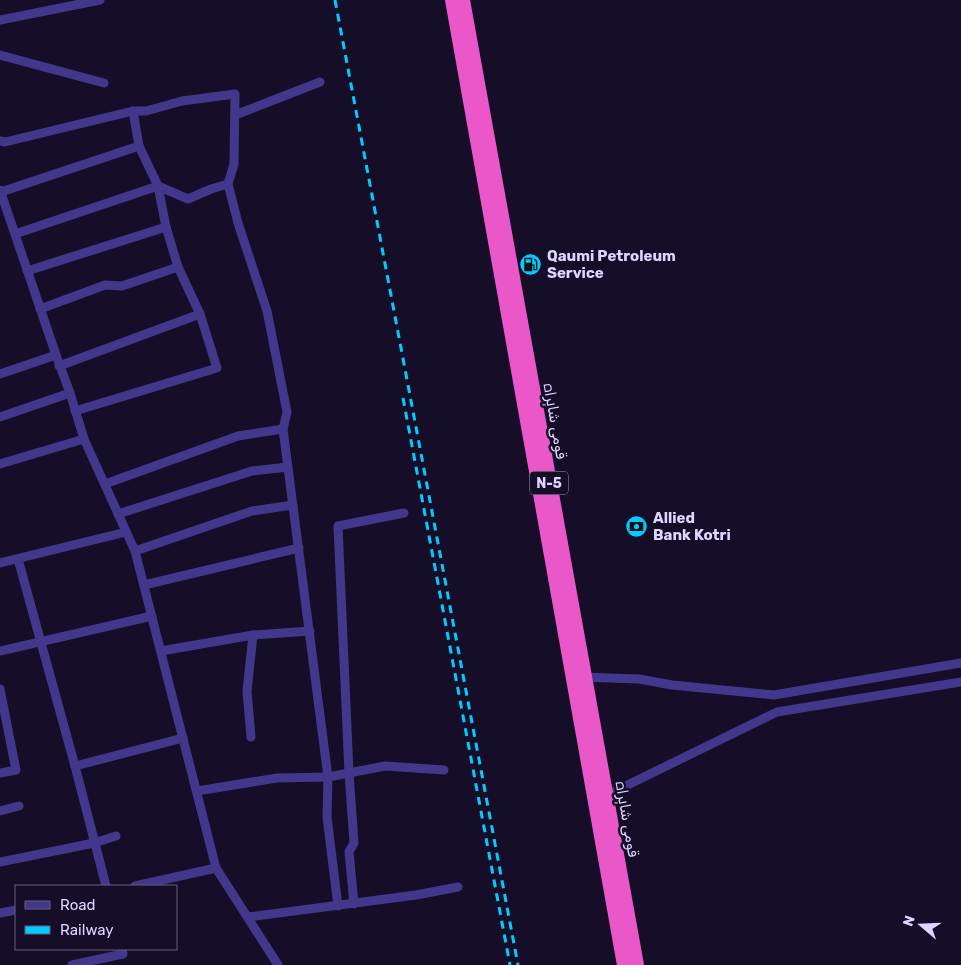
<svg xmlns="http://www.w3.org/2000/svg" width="961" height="965" viewBox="0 0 961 965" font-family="Rubik,Cairo,sans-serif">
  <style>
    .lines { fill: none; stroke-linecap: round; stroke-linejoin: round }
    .minor { stroke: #42378b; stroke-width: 9 }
    .trunk { stroke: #e957c9; stroke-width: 14 }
    .rail { stroke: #02ccff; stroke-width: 3; stroke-dasharray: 8 6; stroke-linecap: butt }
    .labels { text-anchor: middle; stroke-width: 5; stroke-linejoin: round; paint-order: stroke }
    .shield { fill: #160e29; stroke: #a39abf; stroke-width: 1 }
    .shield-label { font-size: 14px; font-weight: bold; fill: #dfd6ff }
    .poi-label { font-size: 15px; font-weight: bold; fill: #dfd6ff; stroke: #160e29; text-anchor: start }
    .street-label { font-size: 15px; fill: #dfd6ff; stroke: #160e29 }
  </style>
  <rect width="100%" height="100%" fill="#160e29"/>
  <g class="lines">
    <g class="minor">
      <path d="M 0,20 L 100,0"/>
      <path d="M 0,55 L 104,83"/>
      <path d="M 235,115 L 320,82"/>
      <path d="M 0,141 L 5,142 L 133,111 L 146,111 L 182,101 L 235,94 L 234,164 L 228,184 L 238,223 L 267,311 L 287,412 L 283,429 L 328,777 L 327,817 L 338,906"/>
      <path d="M 0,190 L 56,355 L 70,393 L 84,439 L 135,551 L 216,868 L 278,965"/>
      <path d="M 1,192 L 139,146"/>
      <path d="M 15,234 L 158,186 L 188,199 L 211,189 L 228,184"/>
      <path d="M 27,271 L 166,227"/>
      <path d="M 40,309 L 105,285 L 122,286 L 178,267"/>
      <path d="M 59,366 L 200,314"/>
      <path d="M 0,374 L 56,355"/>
      <path d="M 75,411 L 217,368 L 200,314 L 178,267 L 166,227 L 158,186 L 139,146 L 133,111"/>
      <path d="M 0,417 L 70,393"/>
      <path d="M 0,464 L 84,439"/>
      <path d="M 105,484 L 238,436 L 283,429"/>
      <path d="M 118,514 L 252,471 L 288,467"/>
      <path d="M 135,551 L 252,511 L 293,505"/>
      <path d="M 18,559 L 75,766 L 106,886"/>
      <path d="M 0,563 L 126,532"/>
      <path d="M 144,585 L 299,548"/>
      <path d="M 0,651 L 152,616"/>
      <path d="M 161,651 L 253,635 L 310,631"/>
      <path d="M 580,677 L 639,679 L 672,685 L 774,695 L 961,663"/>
      <path d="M 0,689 L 16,770 L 0,773"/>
      <path d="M 251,737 L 247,691 L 253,635"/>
      <path d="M 75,766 L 183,738"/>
      <path d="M 197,791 L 277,778 L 328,777 L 385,766 L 444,770"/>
      <path d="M 603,797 L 777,712 L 961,682"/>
      <path d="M 0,811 L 19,806"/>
      <path d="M 0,862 L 94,843 L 116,836"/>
      <path d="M 135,886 L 216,868"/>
      <path d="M 354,904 L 349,852 L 354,843 L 349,773 L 338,526 L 404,513"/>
      <path d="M 0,913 L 16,910"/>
      <path d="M 248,917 L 416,895 L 458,887"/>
      <path d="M 72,965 L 123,954 L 122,949"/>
    </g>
    <g class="trunk">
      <path d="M 452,0 L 624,965"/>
      <path d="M 463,0 L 637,965"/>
    </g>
    <g class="rail">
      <path d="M 335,0 L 518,965"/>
      <path d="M 403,398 L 510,965"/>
    </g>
  </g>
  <defs>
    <symbol id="fuel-disc" viewBox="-11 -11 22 22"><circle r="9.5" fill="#02ccff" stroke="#160e29"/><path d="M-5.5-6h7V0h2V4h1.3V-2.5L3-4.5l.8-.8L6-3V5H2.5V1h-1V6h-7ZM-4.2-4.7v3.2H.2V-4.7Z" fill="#111"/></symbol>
    <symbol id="bank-disc" viewBox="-11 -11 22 22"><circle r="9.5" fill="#02ccff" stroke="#160e29"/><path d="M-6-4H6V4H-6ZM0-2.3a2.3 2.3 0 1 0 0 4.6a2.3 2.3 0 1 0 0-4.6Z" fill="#111"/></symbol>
  </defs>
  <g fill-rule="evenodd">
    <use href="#fuel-disc" x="518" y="252" width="25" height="25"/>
    <use href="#bank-disc" x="624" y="514" width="25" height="25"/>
  </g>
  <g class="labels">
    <rect class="shield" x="530" y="471.5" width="38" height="23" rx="4"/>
    <g class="shield-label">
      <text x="549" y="488">N-5</text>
    </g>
    <g class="poi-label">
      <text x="547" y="261">Qaumi Petroleum<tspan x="547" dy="17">Service</tspan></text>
      <text x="653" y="523">Allied<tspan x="653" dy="17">Bank Kotri</tspan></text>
    </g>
    <g class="street-label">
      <text transform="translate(555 421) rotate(80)" y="5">قومی شاہراہ</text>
      <text transform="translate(627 819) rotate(80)" y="5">قومی شاہراہ</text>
    </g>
  </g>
  <rect x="15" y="885" width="162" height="65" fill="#160e29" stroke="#665e7f"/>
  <rect x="25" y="901" width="25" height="8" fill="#42378b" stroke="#665e7f"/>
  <text x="60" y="910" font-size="15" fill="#dfd6ff">Road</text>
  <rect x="25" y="926" width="25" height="8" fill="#02ccff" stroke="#665e7f"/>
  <text x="60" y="935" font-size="15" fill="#dfd6ff">Railway</text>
  <g transform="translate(921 925) rotate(289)" stroke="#160e29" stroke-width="4" paint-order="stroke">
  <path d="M0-4L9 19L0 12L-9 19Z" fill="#dfd6ff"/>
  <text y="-8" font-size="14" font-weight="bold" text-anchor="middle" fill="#dfd6ff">N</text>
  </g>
</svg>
